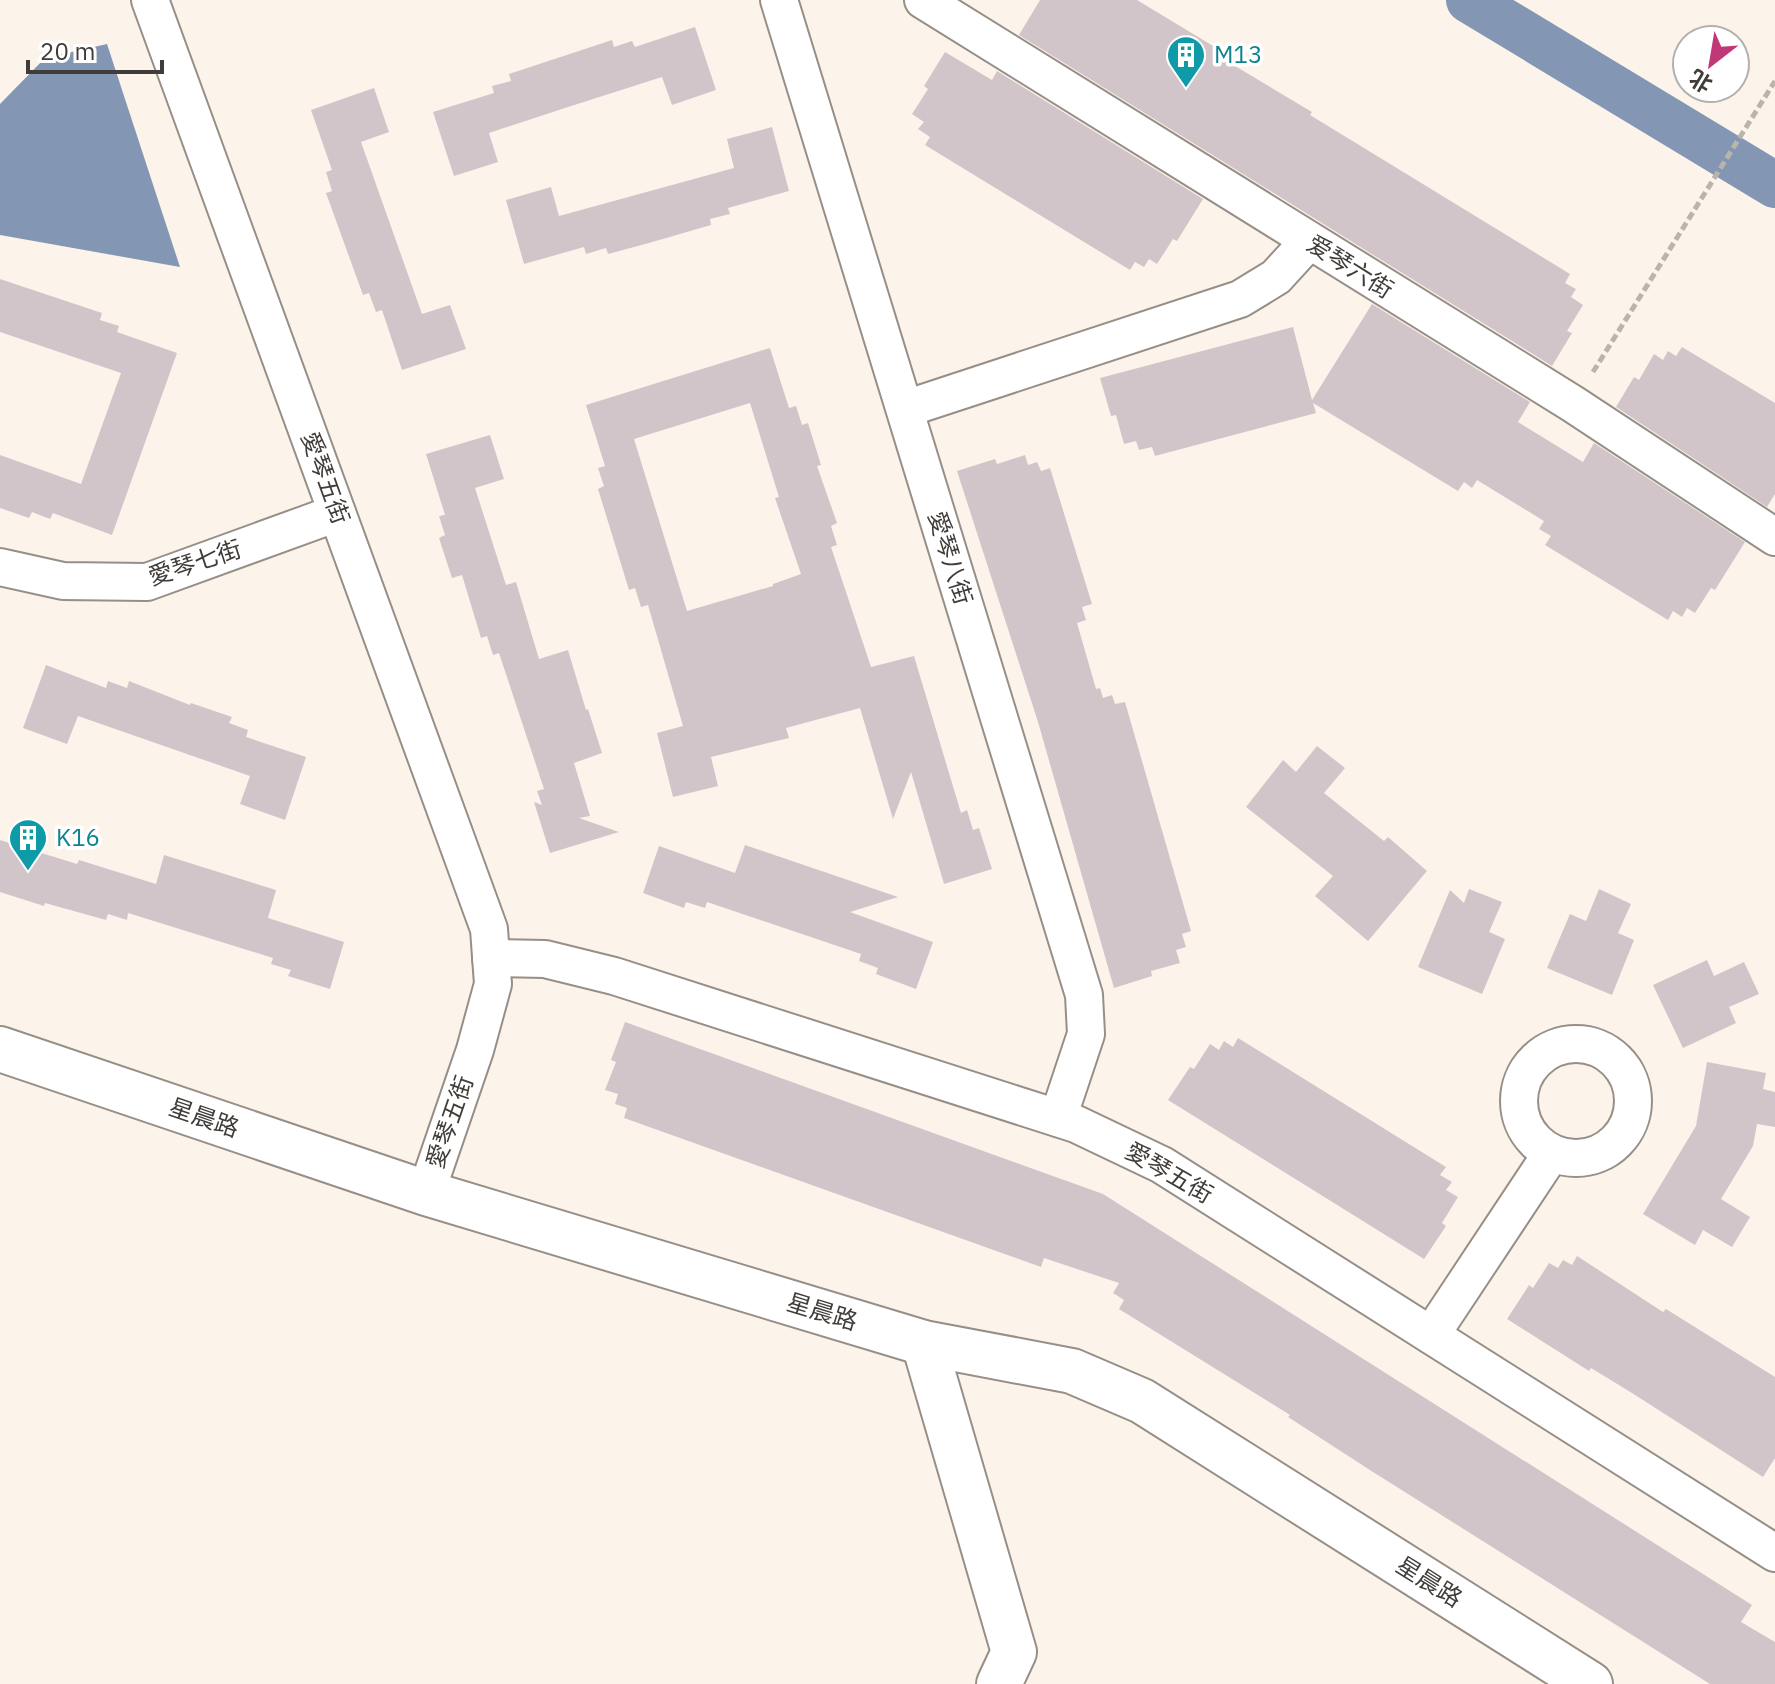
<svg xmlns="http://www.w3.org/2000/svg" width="1775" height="1684" viewBox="0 0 1775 1684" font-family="'IBM Plex Sans','Noto Sans SC',sans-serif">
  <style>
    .water { fill: #8397b4 }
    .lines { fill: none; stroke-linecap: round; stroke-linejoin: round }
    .canal { stroke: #8397b4; stroke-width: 46 }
    .building { fill: #d1c5ca; fill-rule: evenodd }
    .minor-casing { stroke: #978f87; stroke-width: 40 }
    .tertiary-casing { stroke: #978f87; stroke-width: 48 }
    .path { stroke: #bab4ad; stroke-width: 5; stroke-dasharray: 8 4; stroke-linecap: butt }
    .minor { stroke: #fff; stroke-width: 36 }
    .tertiary { stroke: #fff; stroke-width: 44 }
    .labels { text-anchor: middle; stroke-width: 7; stroke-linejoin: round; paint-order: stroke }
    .culture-label { font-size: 24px; fill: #0d838f; stroke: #fff; text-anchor: start }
    .street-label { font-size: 24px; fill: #3f3c39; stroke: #fff }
  </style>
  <rect width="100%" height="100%" fill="#fcf4eb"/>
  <path class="water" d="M 107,44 L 180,267 L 0,235 L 0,104 L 45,58 Z"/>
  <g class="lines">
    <path class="canal" d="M 1469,0 L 1775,185"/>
  </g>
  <g class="building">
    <path d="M 1040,0 L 1137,0 L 1228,55 L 1225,60 L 1312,112 L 1310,115 L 1570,274 L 1565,283 L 1576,289 L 1571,297 L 1583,305 L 1567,331 L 1572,333 L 1552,366 L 1019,35 Z"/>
    <path d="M 695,27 L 716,90 L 672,105 L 662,77 L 565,108 L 489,133 L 498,162 L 454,176 L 433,112 L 494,93 L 492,86 L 511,81 L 509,74 L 612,40 L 614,47 L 632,41 L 635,47 Z"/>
    <path d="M 945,52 L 992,80 L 997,71 L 1203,199 L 1177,241 L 1173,239 L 1157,264 L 1149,259 L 1144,267 L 1135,262 L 1130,270 L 925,145 L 930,137 L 918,129 L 924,122 L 912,114 L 928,89 L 924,86 Z"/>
    <path d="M 374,88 L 389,132 L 361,142 L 422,314 L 450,305 L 466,349 L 402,370 L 382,310 L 376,312 L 369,293 L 363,295 L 326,193 L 332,191 L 326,172 L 332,170 L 311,110 Z"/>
    <path d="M 772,127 L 789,191 L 728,208 L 730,214 L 710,219 L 711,225 L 649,243 L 608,254 L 606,248 L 586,254 L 584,247 L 524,264 L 506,200 L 551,187 L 559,216 L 734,168 L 727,139 Z"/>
    <path d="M 0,279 L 102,313 L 100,320 L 119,326 L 117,332 L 177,353 L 112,535 L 53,513 L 50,519 L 32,512 L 29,518 L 0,508 L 0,455 L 81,484 L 121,373 L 0,332 Z"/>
    <path d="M 1372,304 L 1530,402 L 1518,422 L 1583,462 L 1594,443 L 1745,542 L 1715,590 L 1711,588 L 1695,613 L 1687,608 L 1682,617 L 1673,611 L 1668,620 L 1545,545 L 1551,536 L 1539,529 L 1544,521 L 1477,480 L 1472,488 L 1464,482 L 1458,491 L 1313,403 L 1316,413 L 1155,456 L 1152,447 L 1139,450 L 1136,441 L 1124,444 L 1116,415 L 1111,416 L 1100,378 L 1293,327 L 1312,400 Z"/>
    <path d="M 1682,347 L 1775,403 L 1775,494 L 1767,507 L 1616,407 L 1634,377 L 1639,380 L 1654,354 L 1663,360 L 1668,351 L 1676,356 Z"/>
    <path d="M 770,348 L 789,408 L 796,406 L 802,425 L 808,423 L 821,465 L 817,466 L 837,523 L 831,526 L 837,545 L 831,547 L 871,667 L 914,656 L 961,813 L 967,810 L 973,830 L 979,828 L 992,869 L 944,884 L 911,772 L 893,819 L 860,708 L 786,728 L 789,738 L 711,757 L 718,786 L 673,797 L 657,733 L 683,726 L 648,605 L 641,607 L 635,588 L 629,590 L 598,489 L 604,486 L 598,468 L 605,466 L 586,405 ZM 750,403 L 779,497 L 775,498 L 801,574 L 773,584 L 773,586 L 687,611 L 634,439 Z"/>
    <path d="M 490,435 L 504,479 L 475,488 L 506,585 L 516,582 L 539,659 L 568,650 L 586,710 L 588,709 L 602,753 L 574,763 L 590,816 L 579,818 L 619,832 L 550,853 L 534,802 L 542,805 L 537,791 L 544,789 L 499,653 L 493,655 L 487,636 L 481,638 L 462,575 L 452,578 L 439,538 L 445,535 L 439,516 L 445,515 L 426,454 Z"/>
    <path d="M 1025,455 L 1028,465 L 1037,462 L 1041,471 L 1050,468 L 1092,604 L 1082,607 L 1086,620 L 1077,623 L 1096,689 L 1100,688 L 1103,698 L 1112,695 L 1115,704 L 1125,702 L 1191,931 L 1182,934 L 1186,947 L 1176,950 L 1180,963 L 1151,971 L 1152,976 L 1114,988 L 1038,722 L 957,471 L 995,459 L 997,464 Z"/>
    <path d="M 46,665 L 106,688 L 108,681 L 127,688 L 129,681 L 190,705 L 191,703 L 232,717 L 229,723 L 248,730 L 246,737 L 306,757 L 285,820 L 240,804 L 250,776 L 78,716 L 67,744 L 23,728 Z"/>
    <path d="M 1317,746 L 1345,768 L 1324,793 L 1384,841 L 1388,837 L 1427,871 L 1368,941 L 1315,896 L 1333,876 L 1246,807 L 1283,760 L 1296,772 Z"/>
    <path d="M 0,840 L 77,864 L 79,860 L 156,884 L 164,855 L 276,890 L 268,918 L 344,942 L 330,989 L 288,976 L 291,970 L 271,964 L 273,958 L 128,913 L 127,920 L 108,914 L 106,920 L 45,903 L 44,906 L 0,892 Z"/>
    <path d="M 745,845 L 898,897 L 850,912 L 933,942 L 916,989 L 876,974 L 878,968 L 859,961 L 861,954 L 707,902 L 705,908 L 686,902 L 684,908 L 643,893 L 659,846 L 735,873 Z"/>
    <path d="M 1469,889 L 1502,902 L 1489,932 L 1505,939 L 1482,994 L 1418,967 L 1450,890 L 1464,903 Z"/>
    <path d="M 1599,889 L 1631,904 L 1618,933 L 1634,940 L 1612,995 L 1547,968 L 1570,914 L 1586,921 Z"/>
    <path d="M 1707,960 L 1714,976 L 1744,962 L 1759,994 L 1729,1007 L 1736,1023 L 1683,1048 L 1653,985 Z"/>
    <path d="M 625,1022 L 1103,1194 L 1752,1605 L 1741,1622 L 1775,1642 L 1775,1684 L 1710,1684 L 1373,1472 L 1288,1417 L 1290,1415 L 1119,1309 L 1124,1300 L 1113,1293 L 1119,1283 L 1044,1258 L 1041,1267 L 624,1118 L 627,1108 L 615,1104 L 618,1094 L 605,1090 L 616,1062 L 611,1060 Z"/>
    <path d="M 1238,1038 L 1446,1167 L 1440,1175 L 1452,1182 L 1446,1190 L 1458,1197 L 1442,1223 L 1446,1226 L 1424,1259 L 1168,1100 L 1190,1067 L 1194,1069 L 1210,1044 L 1219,1050 L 1224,1041 L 1233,1047 Z"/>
    <path d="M 1707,1062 L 1766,1073 L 1763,1089 L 1775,1092 L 1775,1127 L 1757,1124 L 1753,1146 L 1721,1199 L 1750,1217 L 1732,1247 L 1703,1230 L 1695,1245 L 1643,1214 L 1696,1126 Z"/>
    <path d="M 1577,1256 L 1663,1312 L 1666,1309 L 1775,1377 L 1775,1458 L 1763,1477 L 1632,1393 L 1591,1368 L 1589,1371 L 1507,1319 L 1529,1285 L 1533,1288 L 1549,1263 L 1558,1268 L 1563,1260 L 1572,1265 Z"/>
  </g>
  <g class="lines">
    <defs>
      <g id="minor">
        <path d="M 150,0 L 489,929 L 493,984 L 475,1050 L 426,1193"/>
        <path d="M 779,0 L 1084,995 L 1086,1034 L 1058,1118"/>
        <path d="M 923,0 L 1573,404 L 1775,537"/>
        <path d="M 905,409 L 1240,299 L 1276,277 L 1309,241"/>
        <path d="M 0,567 L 63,581 L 147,582 L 337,513"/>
        <path d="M 491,958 L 545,959 L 614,976 L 1076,1124 L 1162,1165 L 1775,1553"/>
        <circle cx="1576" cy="1101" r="57"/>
        <path d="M 1431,1335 L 1551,1154"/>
      </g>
      <g id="tertiary">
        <path d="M 0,1049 L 426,1193 L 924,1343 L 1072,1371 L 1142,1401 L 1590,1684"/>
        <path d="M 924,1343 L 1014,1652 L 999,1684"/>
      </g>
    </defs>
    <use href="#minor" class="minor-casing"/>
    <use href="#tertiary" class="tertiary-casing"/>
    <path class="path" d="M 1593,372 L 1775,81"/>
    <use href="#minor" class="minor"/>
    <use href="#tertiary" class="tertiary"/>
  </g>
  <defs>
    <symbol id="building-pin" viewBox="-11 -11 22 30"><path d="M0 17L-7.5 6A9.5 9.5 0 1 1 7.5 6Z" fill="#0f9aa8" stroke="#fff"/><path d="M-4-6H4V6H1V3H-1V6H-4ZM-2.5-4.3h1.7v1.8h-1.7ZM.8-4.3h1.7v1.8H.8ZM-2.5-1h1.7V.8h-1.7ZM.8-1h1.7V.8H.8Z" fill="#fff"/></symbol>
  </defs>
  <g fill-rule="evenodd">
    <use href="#building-pin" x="1164" y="33" width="44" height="60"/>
    <use href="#building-pin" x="6" y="816" width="44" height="60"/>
  </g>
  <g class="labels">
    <g class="culture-label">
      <text x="1214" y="63">M13</text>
      <text x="56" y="846">K16</text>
    </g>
    <g class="street-label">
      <text transform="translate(1350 267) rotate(32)" y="8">爱琴六街</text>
      <text transform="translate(325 478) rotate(70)" y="8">愛琴五街</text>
      <text transform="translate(950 558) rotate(73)" y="8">愛琴八街</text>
      <text transform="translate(195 563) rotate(-18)" y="8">愛琴七街</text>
      <text transform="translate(204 1118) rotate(19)" y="8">星晨路</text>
      <text transform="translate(450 1122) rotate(-71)" y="8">愛琴五街</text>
      <text transform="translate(1169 1173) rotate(30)" y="8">愛琴五街</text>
      <text transform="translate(822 1312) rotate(17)" y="8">星晨路</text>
      <text transform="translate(1429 1582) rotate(32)" y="8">星晨路</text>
    </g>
  </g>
  <g transform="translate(1711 64) rotate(211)"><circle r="38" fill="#ffffff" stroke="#b2b1b0" stroke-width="2"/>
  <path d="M0-6L14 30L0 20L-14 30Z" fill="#c03877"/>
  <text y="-12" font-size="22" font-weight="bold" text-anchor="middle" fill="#3f3c39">北</text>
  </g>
  <path d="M28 60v12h134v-12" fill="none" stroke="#3f3c39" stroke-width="4"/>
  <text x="40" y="60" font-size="24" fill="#3f3c39" stroke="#ffffff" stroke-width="6" paint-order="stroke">20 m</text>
</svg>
